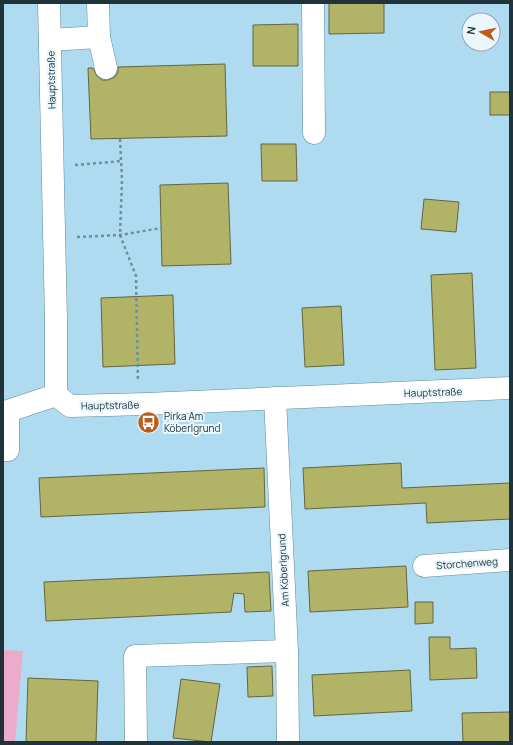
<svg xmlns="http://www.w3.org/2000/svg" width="513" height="745" viewBox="0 0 513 745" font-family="Manrope,sans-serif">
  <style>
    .green { fill: #ecabc9 }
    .building { fill: #b1b367; stroke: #646640 }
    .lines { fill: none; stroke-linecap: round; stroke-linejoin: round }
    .minor-casing { stroke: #5f899d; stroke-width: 23 }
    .path { stroke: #6e8f9e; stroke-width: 2.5; stroke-dasharray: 3 3; stroke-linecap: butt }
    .minor { stroke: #fff; stroke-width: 22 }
    .labels { text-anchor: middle; stroke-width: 4; stroke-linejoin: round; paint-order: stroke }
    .street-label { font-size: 10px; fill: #20323a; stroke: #eaf7fd }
    .poi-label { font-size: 10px; fill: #20323a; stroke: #eaf7fd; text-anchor: start }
  </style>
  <rect width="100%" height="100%" fill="#afdbf1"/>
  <path class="green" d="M 3,650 L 23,651 L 15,742 L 3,742 Z"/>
  <g class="building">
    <path d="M 329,3 L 384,3 L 384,33 L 329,34 Z"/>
    <path d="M 298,24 L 298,66 L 253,66 L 253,25 Z"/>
    <path d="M 225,64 L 227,136 L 91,139 L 88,68 L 93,68 L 97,76 L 102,80 L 108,80 L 115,77 L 118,72 L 118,67 Z"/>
    <rect x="490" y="92" width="20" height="23"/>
    <path d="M 261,144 L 296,144 L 297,181 L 262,181 Z"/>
    <path d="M 228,183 L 231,264 L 162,266 L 160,185 Z"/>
    <path d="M 424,199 L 459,202 L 456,232 L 421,229 Z"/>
    <path d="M 472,273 L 476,368 L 435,370 L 431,275 Z"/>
    <path d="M 173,295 L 175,364 L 103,367 L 101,298 Z"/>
    <path d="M 341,306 L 344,365 L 305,367 L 302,308 Z"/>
    <path d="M 401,463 L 402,488 L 510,483 L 510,519 L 427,523 L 426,503 L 305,509 L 303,468 Z"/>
    <path d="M 264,468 L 265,507 L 41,517 L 39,478 Z"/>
    <path d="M 406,566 L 408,607 L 310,612 L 308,571 Z"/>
    <path d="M 269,572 L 271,611 L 245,612 L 244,594 L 234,593 L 231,612 L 46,621 L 44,582 Z"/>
    <path d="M 415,602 L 433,602 L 433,623 L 415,624 Z"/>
    <path d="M 429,637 L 450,637 L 450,649 L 476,648 L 477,678 L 430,680 Z"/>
    <path d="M 272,666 L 273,696 L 248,697 L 247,667 Z"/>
    <path d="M 410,670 L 412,711 L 314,716 L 312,675 Z"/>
    <path d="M 28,678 L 98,681 L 96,742 L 26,742 Z"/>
    <path d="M 181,679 L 220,684 L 211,742 L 173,738 Z"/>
    <path d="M 510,712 L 510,742 L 463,742 L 462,713 Z"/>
  </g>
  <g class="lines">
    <defs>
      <g id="minor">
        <path d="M 49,3 L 56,320 L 56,395 L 70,406 L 146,404 L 510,388"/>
        <path d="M 98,3 L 99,37 L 106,68"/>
        <path d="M 313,3 L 314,133"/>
        <path d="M 50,40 L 99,37"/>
        <path d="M 275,398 L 287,651 L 288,742"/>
        <path d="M 3,450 L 8,450 L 8,411 L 56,395"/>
        <path d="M 424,566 L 510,560"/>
        <path d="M 136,742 L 135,656 L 287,651"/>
      </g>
    </defs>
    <use href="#minor" class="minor-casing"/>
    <g class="path">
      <path d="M 120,139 L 122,180 L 120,235 L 136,276 L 138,382"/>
      <path d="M 75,165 L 121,161"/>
      <path d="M 77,237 L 120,235 L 161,228"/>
    </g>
    <use href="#minor" class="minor"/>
  </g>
  <defs>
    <symbol id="bus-disc" viewBox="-11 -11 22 22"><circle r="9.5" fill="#bc5c17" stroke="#eaf7fd"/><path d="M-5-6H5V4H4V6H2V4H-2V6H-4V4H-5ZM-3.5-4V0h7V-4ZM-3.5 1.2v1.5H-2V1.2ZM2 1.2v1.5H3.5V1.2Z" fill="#fff"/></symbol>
  </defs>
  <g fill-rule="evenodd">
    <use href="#bus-disc" x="136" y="410" width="25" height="25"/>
  </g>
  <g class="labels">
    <g class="street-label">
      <text transform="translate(51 80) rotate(-91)" y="4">Hauptstraße</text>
      <text transform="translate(433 392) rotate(-2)" y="4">Hauptstraße</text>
      <text transform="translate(110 405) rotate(-1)" y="4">Hauptstraße</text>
      <text transform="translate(467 563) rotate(-4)" y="4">Storchenweg</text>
      <text transform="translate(283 570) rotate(-93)" y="4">Am Köberlgrund</text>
    </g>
    <g class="poi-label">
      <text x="164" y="420">Pirka Am<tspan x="164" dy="12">Köberlgrund</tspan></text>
    </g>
  </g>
  <rect width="513" height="745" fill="none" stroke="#20323a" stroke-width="8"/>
  <g transform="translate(481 32) rotate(279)"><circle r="19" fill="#eaf7fd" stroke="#99a8af"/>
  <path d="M0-3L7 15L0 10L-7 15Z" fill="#bc5c17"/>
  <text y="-6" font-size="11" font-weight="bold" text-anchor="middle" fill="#20323a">N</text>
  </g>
</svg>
